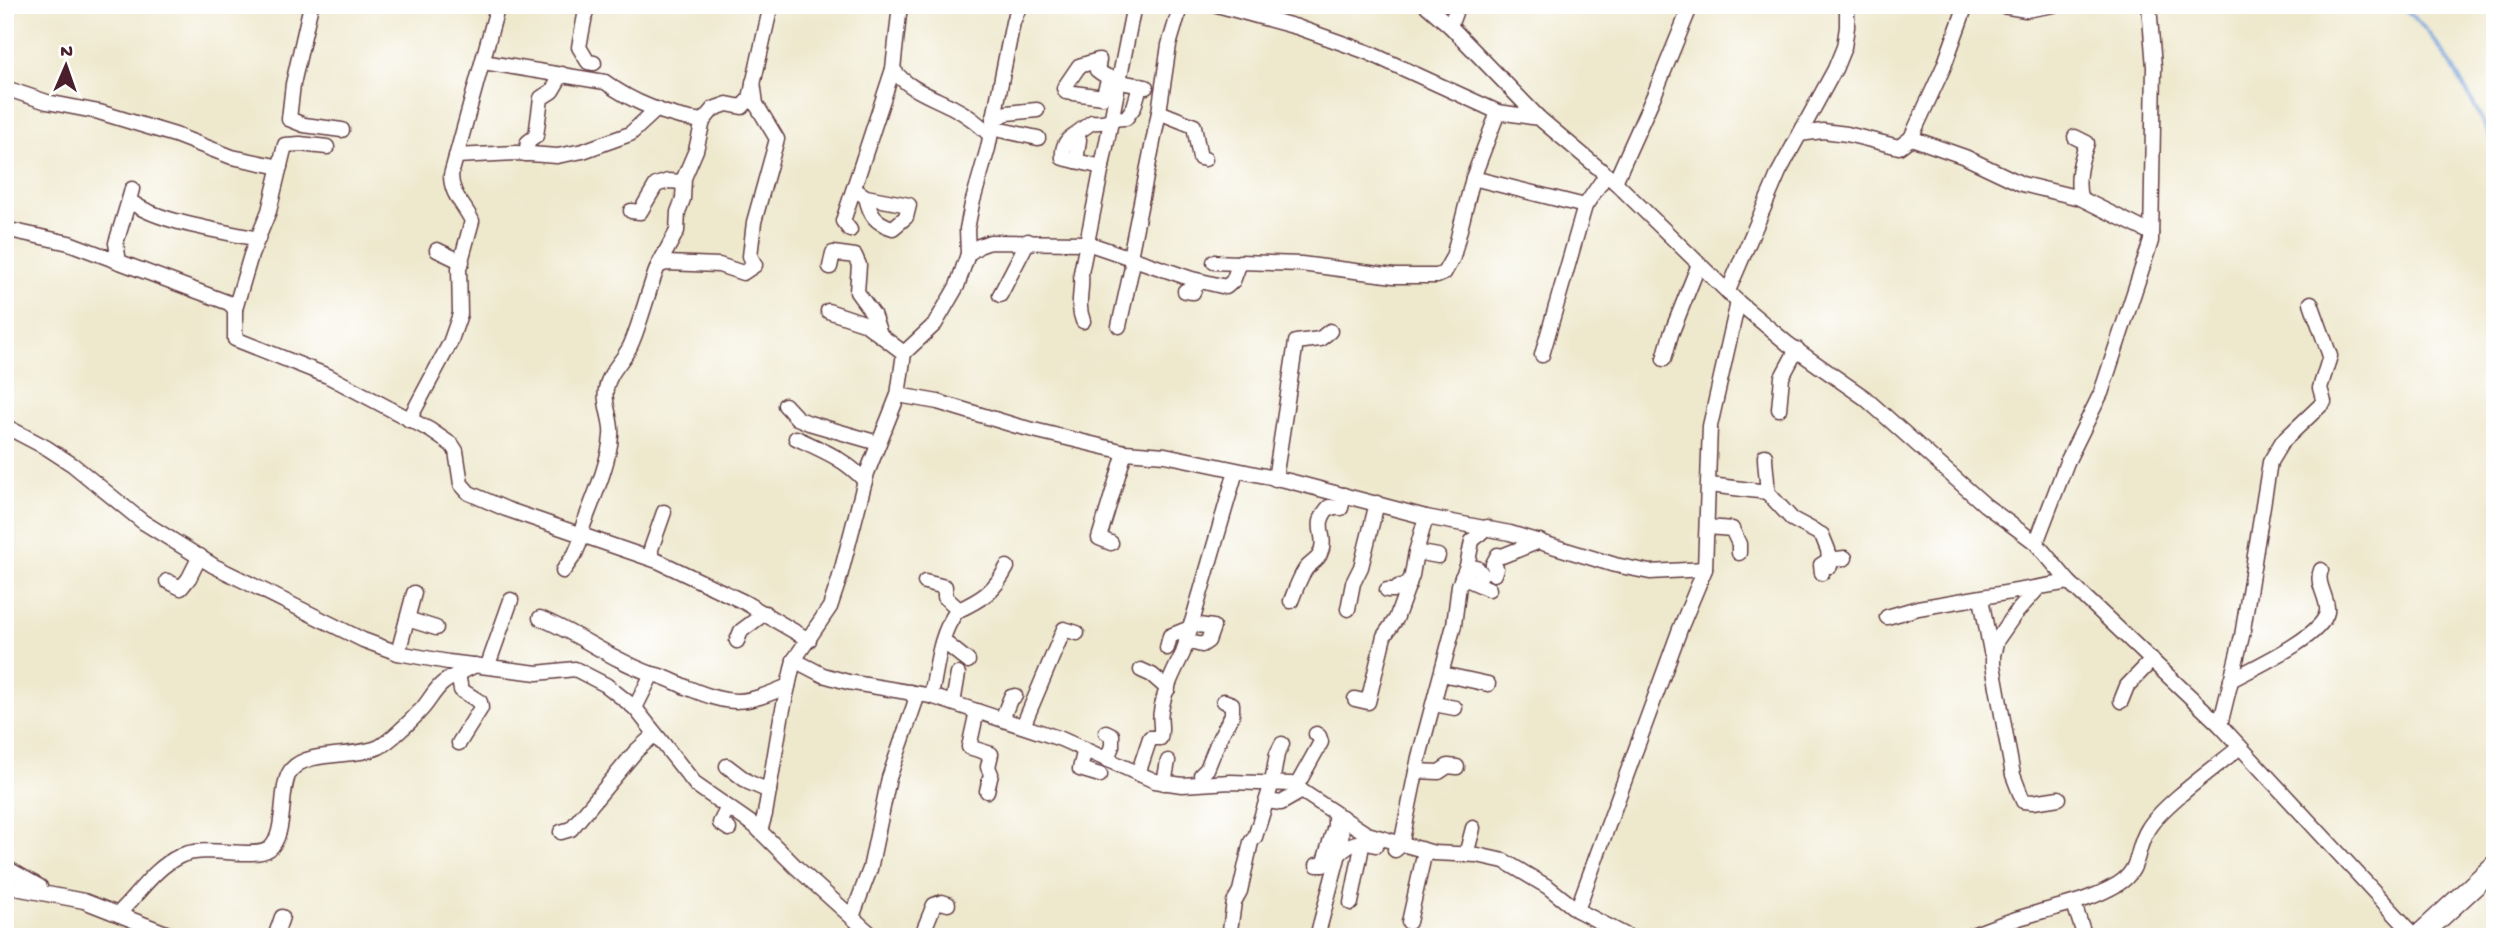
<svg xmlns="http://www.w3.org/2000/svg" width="2500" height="942" viewBox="0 0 2500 942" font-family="'Gochi Hand',sans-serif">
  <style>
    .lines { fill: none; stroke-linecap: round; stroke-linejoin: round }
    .stream { stroke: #6f9fd9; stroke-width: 3.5 }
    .minor-casing { stroke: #633d43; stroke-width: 17 }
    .highway-casing { stroke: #633d43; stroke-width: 24 }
    .minor { stroke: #fff; stroke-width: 14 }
    .highway { stroke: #fff; stroke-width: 21 }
  </style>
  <rect width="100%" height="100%" fill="#fff"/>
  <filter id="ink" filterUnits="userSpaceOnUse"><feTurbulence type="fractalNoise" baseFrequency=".0143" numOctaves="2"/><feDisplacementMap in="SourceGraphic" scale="14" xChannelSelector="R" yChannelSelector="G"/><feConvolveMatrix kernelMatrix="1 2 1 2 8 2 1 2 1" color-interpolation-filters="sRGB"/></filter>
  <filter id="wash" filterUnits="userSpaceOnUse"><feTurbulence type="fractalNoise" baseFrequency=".00686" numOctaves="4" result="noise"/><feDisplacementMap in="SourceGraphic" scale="28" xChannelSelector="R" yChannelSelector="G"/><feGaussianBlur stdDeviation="1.57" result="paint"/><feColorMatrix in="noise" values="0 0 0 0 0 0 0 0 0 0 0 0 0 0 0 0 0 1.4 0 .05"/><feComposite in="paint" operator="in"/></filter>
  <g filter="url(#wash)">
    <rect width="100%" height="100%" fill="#eee8cc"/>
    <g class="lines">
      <path class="stream" d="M 2399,5 C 2442,36 2471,99 2495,146"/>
    </g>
  </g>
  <g filter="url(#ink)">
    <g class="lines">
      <defs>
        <g id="minor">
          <path d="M 311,5 L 293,84 L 289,119 L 304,125 L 342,130"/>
          <path d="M 587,5 L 579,47 L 588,62 L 594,63"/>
          <path d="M 1217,5 L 1297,27 L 1367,52 L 1498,112 L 1539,118"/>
          <path d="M 1426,5 L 1450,26 L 1539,118 L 1615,182 L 1738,302 L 1788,344 L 1865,398 L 1985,505 L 2036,543 L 2069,582 L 2220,725 L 2416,937"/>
          <path d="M 1997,5 L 2026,10 L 2054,5"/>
          <path d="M 1450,26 L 1458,5"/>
          <path d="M 483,62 L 605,82 C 632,102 668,117 703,121"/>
          <path d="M 893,69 C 907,89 933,97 954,108 C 968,115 979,124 990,135"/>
          <path d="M 1109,77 L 1103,97 L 1066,92 L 1064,88 L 1079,66 L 1099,60 L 1097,70 C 1110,81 1130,84 1146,87"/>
          <path d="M 5,88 L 47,102 L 99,112 L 175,135 L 232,157 L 280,167"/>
          <path d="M 1159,112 L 1194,126 L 1200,158 L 1205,159"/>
          <path d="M 993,119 L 1007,113 L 1037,110"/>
          <path d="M 991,128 L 1038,138"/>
          <path d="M 1799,134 L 1823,131 L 1847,134 L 1899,147 L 1911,138 L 1965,157 L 2022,184 L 2080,198"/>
          <path d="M 1073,136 C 1065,141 1062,148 1063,158 L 1076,161"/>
          <path d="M 2075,137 L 2087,143 C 2080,162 2076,178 2080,198 L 2151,233"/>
          <path d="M 1911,138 L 1944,66 L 1966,5"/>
          <path d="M 526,154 L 528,142 L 536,136 L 541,98 L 552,91 L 562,74"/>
          <path d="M 456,156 L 516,153 L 557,156 L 583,151 L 630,134 L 657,109"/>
          <path d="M 1102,167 L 1076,161 L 1079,140 L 1073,136 L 1092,122 C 1105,124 1113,117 1126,118 L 1134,107 L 1140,86"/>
          <path d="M 1473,178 L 1585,206"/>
          <path d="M 1615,182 L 1655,93 L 1691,5"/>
          <path d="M 132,189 L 129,200 C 154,222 223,231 258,239"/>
          <path d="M 854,189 L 866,197 L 909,205 L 906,217 L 893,228 C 875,223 870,215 866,197"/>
          <path d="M 631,211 L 640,212 L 656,185 L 668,181 L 683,182"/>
          <path d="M 5,229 L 69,243 L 229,303 L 235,309 L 235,339 L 328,376 L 430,430 L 452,445 L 456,451 L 461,484 L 469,493 L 506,509 L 660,562 L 744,602 L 809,640"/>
          <path d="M 850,230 L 843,221 L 893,69 L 900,5"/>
          <path d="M 437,250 L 462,262"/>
          <path d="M 968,254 L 979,246 L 990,242 L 1087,243 L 1192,279 L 1226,287 L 1233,281 L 1240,262 L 1301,264 L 1394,276 L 1437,276 L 1444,273 L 1453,257 L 1473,178 L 1498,112"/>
          <path d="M 119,262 L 116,243 L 129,200"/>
          <path d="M 1214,262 L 1238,263"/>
          <path d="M 658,266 L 677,231 L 678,212 L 683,199 L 684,178 L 696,150 L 703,121 L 713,109 L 727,104 L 742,107 L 750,98 L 771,5"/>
          <path d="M 830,267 L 833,253 L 855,256 L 859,265 L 857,292 L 873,314 L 880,334"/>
          <path d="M 1185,291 L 1193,292 L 1198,281"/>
          <path d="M 1728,291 L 1779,172 L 1835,69 L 1844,47 L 1847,27 L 1847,5"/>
          <path d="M 1000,295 L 1028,241"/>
          <path d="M 235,309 L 251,255 L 269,211 L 285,145 L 300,144 L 327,147"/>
          <path d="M 828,311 L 864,323 L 904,353"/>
          <path d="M 1083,321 C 1076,303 1083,291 1081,273 L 1134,5"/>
          <path d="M 1119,326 L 1132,267 L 1130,257 L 1159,112 L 1169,45 L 1181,5"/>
          <path d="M 1542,355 L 1585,206 L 1606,175"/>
          <path d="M 1664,359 L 1671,334 L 1699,264"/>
          <path d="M 898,395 L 938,402 L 1017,426 L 1125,452 L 1165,455 L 1289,481 L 1426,517 L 1510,533 L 1615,565 L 1650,572 L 1705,569"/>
          <path d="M 785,405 L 797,418 L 809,423 L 878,443"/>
          <path d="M 1779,409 L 1782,377 L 1797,349"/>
          <path d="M 409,420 L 450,343 L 457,323 L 460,314 L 459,268 L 472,221 C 464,204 451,195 451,175 L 498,5"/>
          <path d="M 5,426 L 47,448 L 73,465 L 143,522 L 214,566 L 363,640 L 398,653 L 448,662 L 537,673 L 575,669 L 606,685 L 635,708 L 696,785 L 755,826 L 796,867 L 874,937"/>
          <path d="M 796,438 C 822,450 845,459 865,481"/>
          <path d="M 1275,479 L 1296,342 L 1320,339 L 1330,331"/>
          <path d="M 1710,485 L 1767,492 C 1768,480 1765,469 1765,456"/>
          <path d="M 1767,492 L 1792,519 L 1822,535 L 1828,550 L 1830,566"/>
          <path d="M 1426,517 L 1416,552 L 1438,556"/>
          <path d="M 1708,527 L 1732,529 L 1739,544 L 1739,553"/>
          <path d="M 580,534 C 590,506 609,465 611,436 C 613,420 603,405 606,389 C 609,370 626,359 632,342 C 642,318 648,291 658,266 L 666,263 L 719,265 L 743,273 L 755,265 L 750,256 L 754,222 L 777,139 L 756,104 L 753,82"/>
          <path d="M 1111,543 L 1099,538 L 1125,452"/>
          <path d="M 2036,543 L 2067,462 L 2101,393 L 2151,241 L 2154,67 L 2149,5"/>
          <path d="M 651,558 L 651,549 L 664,512"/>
          <path d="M 1467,566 L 1477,568 L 1482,574"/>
          <path d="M 563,571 L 575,554 L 583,535"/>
          <path d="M 1822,573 L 1821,565 L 1829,560 L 1845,558"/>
          <path d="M 1494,574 L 1496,568 L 1493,564 L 1498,555 L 1502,556 L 1540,541"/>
          <path d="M 1462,577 L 1489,589"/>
          <path d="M 167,581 L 181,588 L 189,578 L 200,556"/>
          <path d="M 925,582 L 945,587 L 945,597 L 956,607 L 957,611 C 939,634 937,668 931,696"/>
          <path d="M 2038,588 L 2015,614 L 1997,640 L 1993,655 L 1993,665 L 2013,775 L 2023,801 L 2033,802 L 2059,798"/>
          <path d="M 1387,590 L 1395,590 L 1398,587 L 1409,584"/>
          <path d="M 1981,598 L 1991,652"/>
          <path d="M 1291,601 C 1295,591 1299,579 1305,570 C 1309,564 1318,560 1320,554 C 1329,535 1311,527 1329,507 L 1341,508 L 1344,495"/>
          <path d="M 1348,609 L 1353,583 L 1361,567 L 1377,503"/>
          <path d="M 957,611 C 982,599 994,592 1007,567"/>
          <path d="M 1887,617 L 1918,608 L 2069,582"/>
          <path d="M 540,618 C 579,634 612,660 652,674"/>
          <path d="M 407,619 L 436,628"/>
          <path d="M 737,641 L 741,631 L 765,613"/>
          <path d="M 943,641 L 968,661"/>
          <path d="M 1186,641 L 1202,645 L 1208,641 L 1213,627 L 1191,624"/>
          <path d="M 1167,648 L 1170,636 L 1190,628"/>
          <path d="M 398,653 L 414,593"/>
          <path d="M 794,660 L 823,675 L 848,682 L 931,696 L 1061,739 L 1155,781 L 1182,785 L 1231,782 L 1291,784 L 1367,834 L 1434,853 L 1477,855 L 1504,861 L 1548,887 L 1577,910 L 1629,937"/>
          <path d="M 488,665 L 511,600"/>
          <path d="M 1141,670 L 1152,675 L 1168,689"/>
          <path d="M 458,674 L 461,690 L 480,702 L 481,708 L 459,743"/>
          <path d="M 1442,674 L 1488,684"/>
          <path d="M 2231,680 C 2253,668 2322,637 2327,612 C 2329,598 2315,584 2321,570"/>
          <path d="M 1355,699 L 1368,702 L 1384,636 L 1396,619 L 1412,575 L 1416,552"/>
          <path d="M 2121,701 L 2127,686 L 2152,660"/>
          <path d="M 953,703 L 958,674"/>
          <path d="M 1434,704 L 1455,708"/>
          <path d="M 635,708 L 652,674 C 665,676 676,683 688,688 C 732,706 744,705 788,686"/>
          <path d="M 977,711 L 969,747 L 991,754 L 988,767 L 991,774 L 987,791"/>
          <path d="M 1002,719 L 1011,697 L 1015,696"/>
          <path d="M 2220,725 L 2242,636 L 2270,462 L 2282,442 L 2324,402 L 2320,388 L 2330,356 L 2311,303"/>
          <path d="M 1023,726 L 1064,629 L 1077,633"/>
          <path d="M 1106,732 L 1112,735 L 1112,746 L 1107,759"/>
          <path d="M 1085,749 L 1080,769 L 1100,775"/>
          <path d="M 727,766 L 748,782 L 769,791"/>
          <path d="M 1416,771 L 1439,772 L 1448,766 L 1457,767"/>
          <path d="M 1138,774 L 1150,738 L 1160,738 C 1163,728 1159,720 1161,711 C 1164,691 1174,671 1183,653 L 1236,471"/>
          <path d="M 1201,775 L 1207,769 L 1220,737 L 1232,715 L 1232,704 L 1224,701"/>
          <path d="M 1164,783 L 1168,761"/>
          <path d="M 1296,787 L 1321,742 L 1319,736 L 1316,734"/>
          <path d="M 1267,801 L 1281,803 L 1302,791"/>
          <path d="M 728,807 L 720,823 L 729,829"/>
          <path d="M 760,831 L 765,814 L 781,718 L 794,660 L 830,607 L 839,580 L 867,473 L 898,395 L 904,353 L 935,324 L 957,286 L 968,254 L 967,229 L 972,204 L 988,148 L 1013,22 L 1020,5"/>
          <path d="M 561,832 L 571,829 L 636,751 L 655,734"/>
          <path d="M 1395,850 L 1401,845 L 1419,757 L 1454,625 L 1459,585 L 1467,566 L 1472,541 L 1487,527"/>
          <path d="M 1339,854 C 1352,842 1359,840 1376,845"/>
          <path d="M 1466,855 L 1473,828"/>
          <path d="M 1317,865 L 1323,865 L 1335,826 L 1335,818"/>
          <path d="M 5,867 L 40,887"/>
          <path d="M 5,886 L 84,901 L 176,937"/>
          <path d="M 1351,903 L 1363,841"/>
          <path d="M 2074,904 L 2085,937"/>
          <path d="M 1577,910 L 1680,629 L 1705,569 L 1710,426 L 1738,302"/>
          <path d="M 118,914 C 138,895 154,868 180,856 C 206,844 253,860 269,849 C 288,835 278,783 292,769 C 309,750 355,758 379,747 C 389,742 411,721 419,712 C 428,704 433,691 443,683 C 452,676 465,671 475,665"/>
          <path d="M 852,917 L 870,869 L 889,778 L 916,700 L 910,692"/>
          <path d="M 1409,922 L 1425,851"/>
          <path d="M 275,937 L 282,917"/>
          <path d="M 921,937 L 934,905 L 942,902 L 948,904"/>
          <path d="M 1229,937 L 1234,902 L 1240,891 L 1251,842 L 1255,837 L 1272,783 L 1277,754 L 1282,744"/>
          <path d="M 1317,937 L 1341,846 L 1342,817"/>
          <path d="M 1967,937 C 1988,929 2010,920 2033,914 C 2064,905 2089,901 2118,884 C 2142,869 2135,849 2148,829 C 2162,805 2217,766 2240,747"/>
        </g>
        <path id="highway" d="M 2418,937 L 2495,866"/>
      </defs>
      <use href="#minor" class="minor-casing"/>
      <use href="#highway" class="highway-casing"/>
      <use href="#minor" class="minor"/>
      <use href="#highway" class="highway"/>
    </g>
  </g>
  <rect width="2500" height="942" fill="none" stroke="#fff" stroke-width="28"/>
  <g transform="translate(66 66) rotate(2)" stroke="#ffffff" stroke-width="5" paint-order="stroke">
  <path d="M0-5L12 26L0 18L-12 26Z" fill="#4a1f2b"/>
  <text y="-10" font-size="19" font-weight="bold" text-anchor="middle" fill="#4a1f2b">N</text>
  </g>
</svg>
